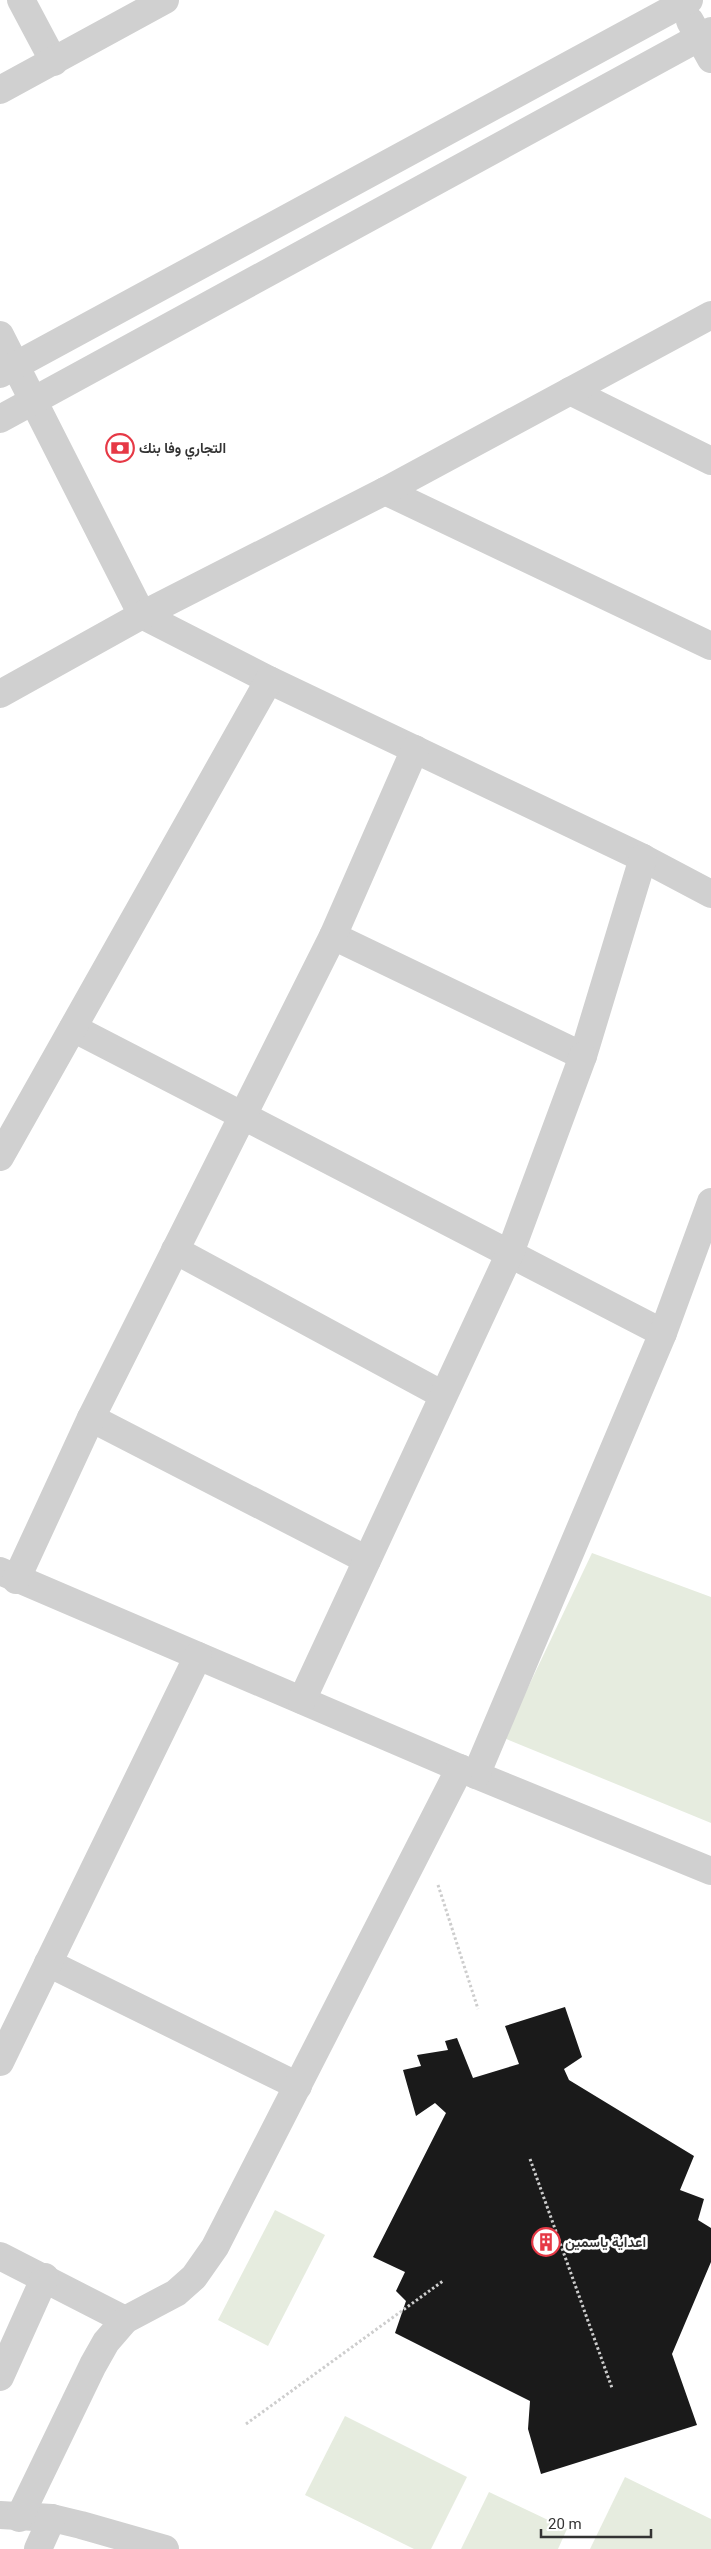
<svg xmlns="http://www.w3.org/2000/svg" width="711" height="2549" viewBox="0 0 711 2549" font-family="Roboto,Vazirmatn,sans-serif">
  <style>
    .green { fill: #e6ecdf }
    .building { fill: #1a1a1a }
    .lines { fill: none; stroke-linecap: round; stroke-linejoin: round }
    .path { stroke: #cdcdcd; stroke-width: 3; stroke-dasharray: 2.5 2.5; stroke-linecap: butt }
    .minor { stroke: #d0d0d0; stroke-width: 28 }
    .labels { text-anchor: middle; stroke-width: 5; stroke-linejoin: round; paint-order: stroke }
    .poi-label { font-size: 14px; font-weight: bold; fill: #333; stroke: #fff; text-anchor: start }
  </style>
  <rect width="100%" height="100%" fill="#fff"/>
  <g class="green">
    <path d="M 592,1553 L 711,1597 L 711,1823 L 504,1738 Z"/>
    <path d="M 275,2210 L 325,2235 L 268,2346 L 218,2320 Z"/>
    <path d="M 345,2416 L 467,2477 L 431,2549 L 414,2549 L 305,2495 Z"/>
    <path d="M 625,2477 L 711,2519 L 711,2549 L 590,2549 Z"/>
    <path d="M 489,2492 L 567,2529 L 558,2549 L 461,2549 Z"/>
  </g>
  <path class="building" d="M 565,2007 L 582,2057 L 564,2069 L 569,2080 L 694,2156 L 680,2190 L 704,2199 L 698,2220 L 711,2228 L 711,2262 L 672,2354 L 697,2425 L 541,2474 L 528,2429 L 530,2401 L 395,2333 L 406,2301 L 396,2291 L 405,2272 L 373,2257 L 446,2113 L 435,2103 L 416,2116 L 403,2070 L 421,2066 L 417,2055 L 448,2050 L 445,2041 L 457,2038 L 473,2078 L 519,2064 L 505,2026 Z"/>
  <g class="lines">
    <g class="path">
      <path d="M 438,1885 L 478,2009"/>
      <path d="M 530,2159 L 612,2388"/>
      <path d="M 246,2424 L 443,2281"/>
    </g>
    <g class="minor">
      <path d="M 21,0 L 54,62"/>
      <path d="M 690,21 L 711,59"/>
      <path d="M 0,90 L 165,0"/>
      <path d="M 0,335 L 142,615 L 269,680 L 643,858 L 711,894"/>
      <path d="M 0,374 L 689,0"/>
      <path d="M 570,391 L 711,461"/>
      <path d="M 0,419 L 711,31"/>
      <path d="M 385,491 L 711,646"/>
      <path d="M 0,694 L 142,615 L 385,491 L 711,315"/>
      <path d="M 333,936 L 583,1056 L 643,858"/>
      <path d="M 73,1028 L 663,1333"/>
      <path d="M 0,1157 L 269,680"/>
      <path d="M 175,1250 L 443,1395"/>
      <path d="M 91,1418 L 367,1560"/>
      <path d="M 0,1571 L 476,1775 L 711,1871"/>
      <path d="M 16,1580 L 91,1418 L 333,936 L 415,749"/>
      <path d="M 302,1700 L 510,1253 L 583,1056"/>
      <path d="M 476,1775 L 663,1333 L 711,1202"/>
      <path d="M 48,1963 L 298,2086"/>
      <path d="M 0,2062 L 198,1656"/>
      <path d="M 0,2256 L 125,2320"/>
      <path d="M 0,2377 L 45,2277"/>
      <path d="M 0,2515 L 52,2518 L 81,2525 L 165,2549"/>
      <path d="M 19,2518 L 93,2365 L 106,2342 L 125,2320 L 176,2293 L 194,2277 L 215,2247 L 460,1768"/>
      <path d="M 38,2549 L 52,2518"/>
    </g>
  </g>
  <defs>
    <symbol id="bank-ring" viewBox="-11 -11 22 22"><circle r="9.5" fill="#fff" stroke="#e63946" stroke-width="1.5"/><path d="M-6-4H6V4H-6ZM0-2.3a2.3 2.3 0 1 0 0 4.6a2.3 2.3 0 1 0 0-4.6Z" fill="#e63946"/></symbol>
    <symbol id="building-ring" viewBox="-11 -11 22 22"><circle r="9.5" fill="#fff" stroke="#e63946" stroke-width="1.5"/><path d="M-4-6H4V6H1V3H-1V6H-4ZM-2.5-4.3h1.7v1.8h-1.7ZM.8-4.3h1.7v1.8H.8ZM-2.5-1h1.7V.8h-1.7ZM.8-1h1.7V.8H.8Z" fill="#e63946"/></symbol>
  </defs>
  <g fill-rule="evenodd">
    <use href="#bank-ring" x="104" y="432" width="32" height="32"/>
    <use href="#building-ring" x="530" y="2226" width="32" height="32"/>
  </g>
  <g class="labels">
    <g class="poi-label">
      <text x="139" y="453">التجاري وفا بنك</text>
      <text x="565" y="2247">اعداية ياسمين</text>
    </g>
  </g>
  <path d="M541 2529v8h110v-8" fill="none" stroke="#333333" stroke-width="2.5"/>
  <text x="548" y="2529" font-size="15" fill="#333333" stroke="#ffffff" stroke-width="4" paint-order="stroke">20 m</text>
</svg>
